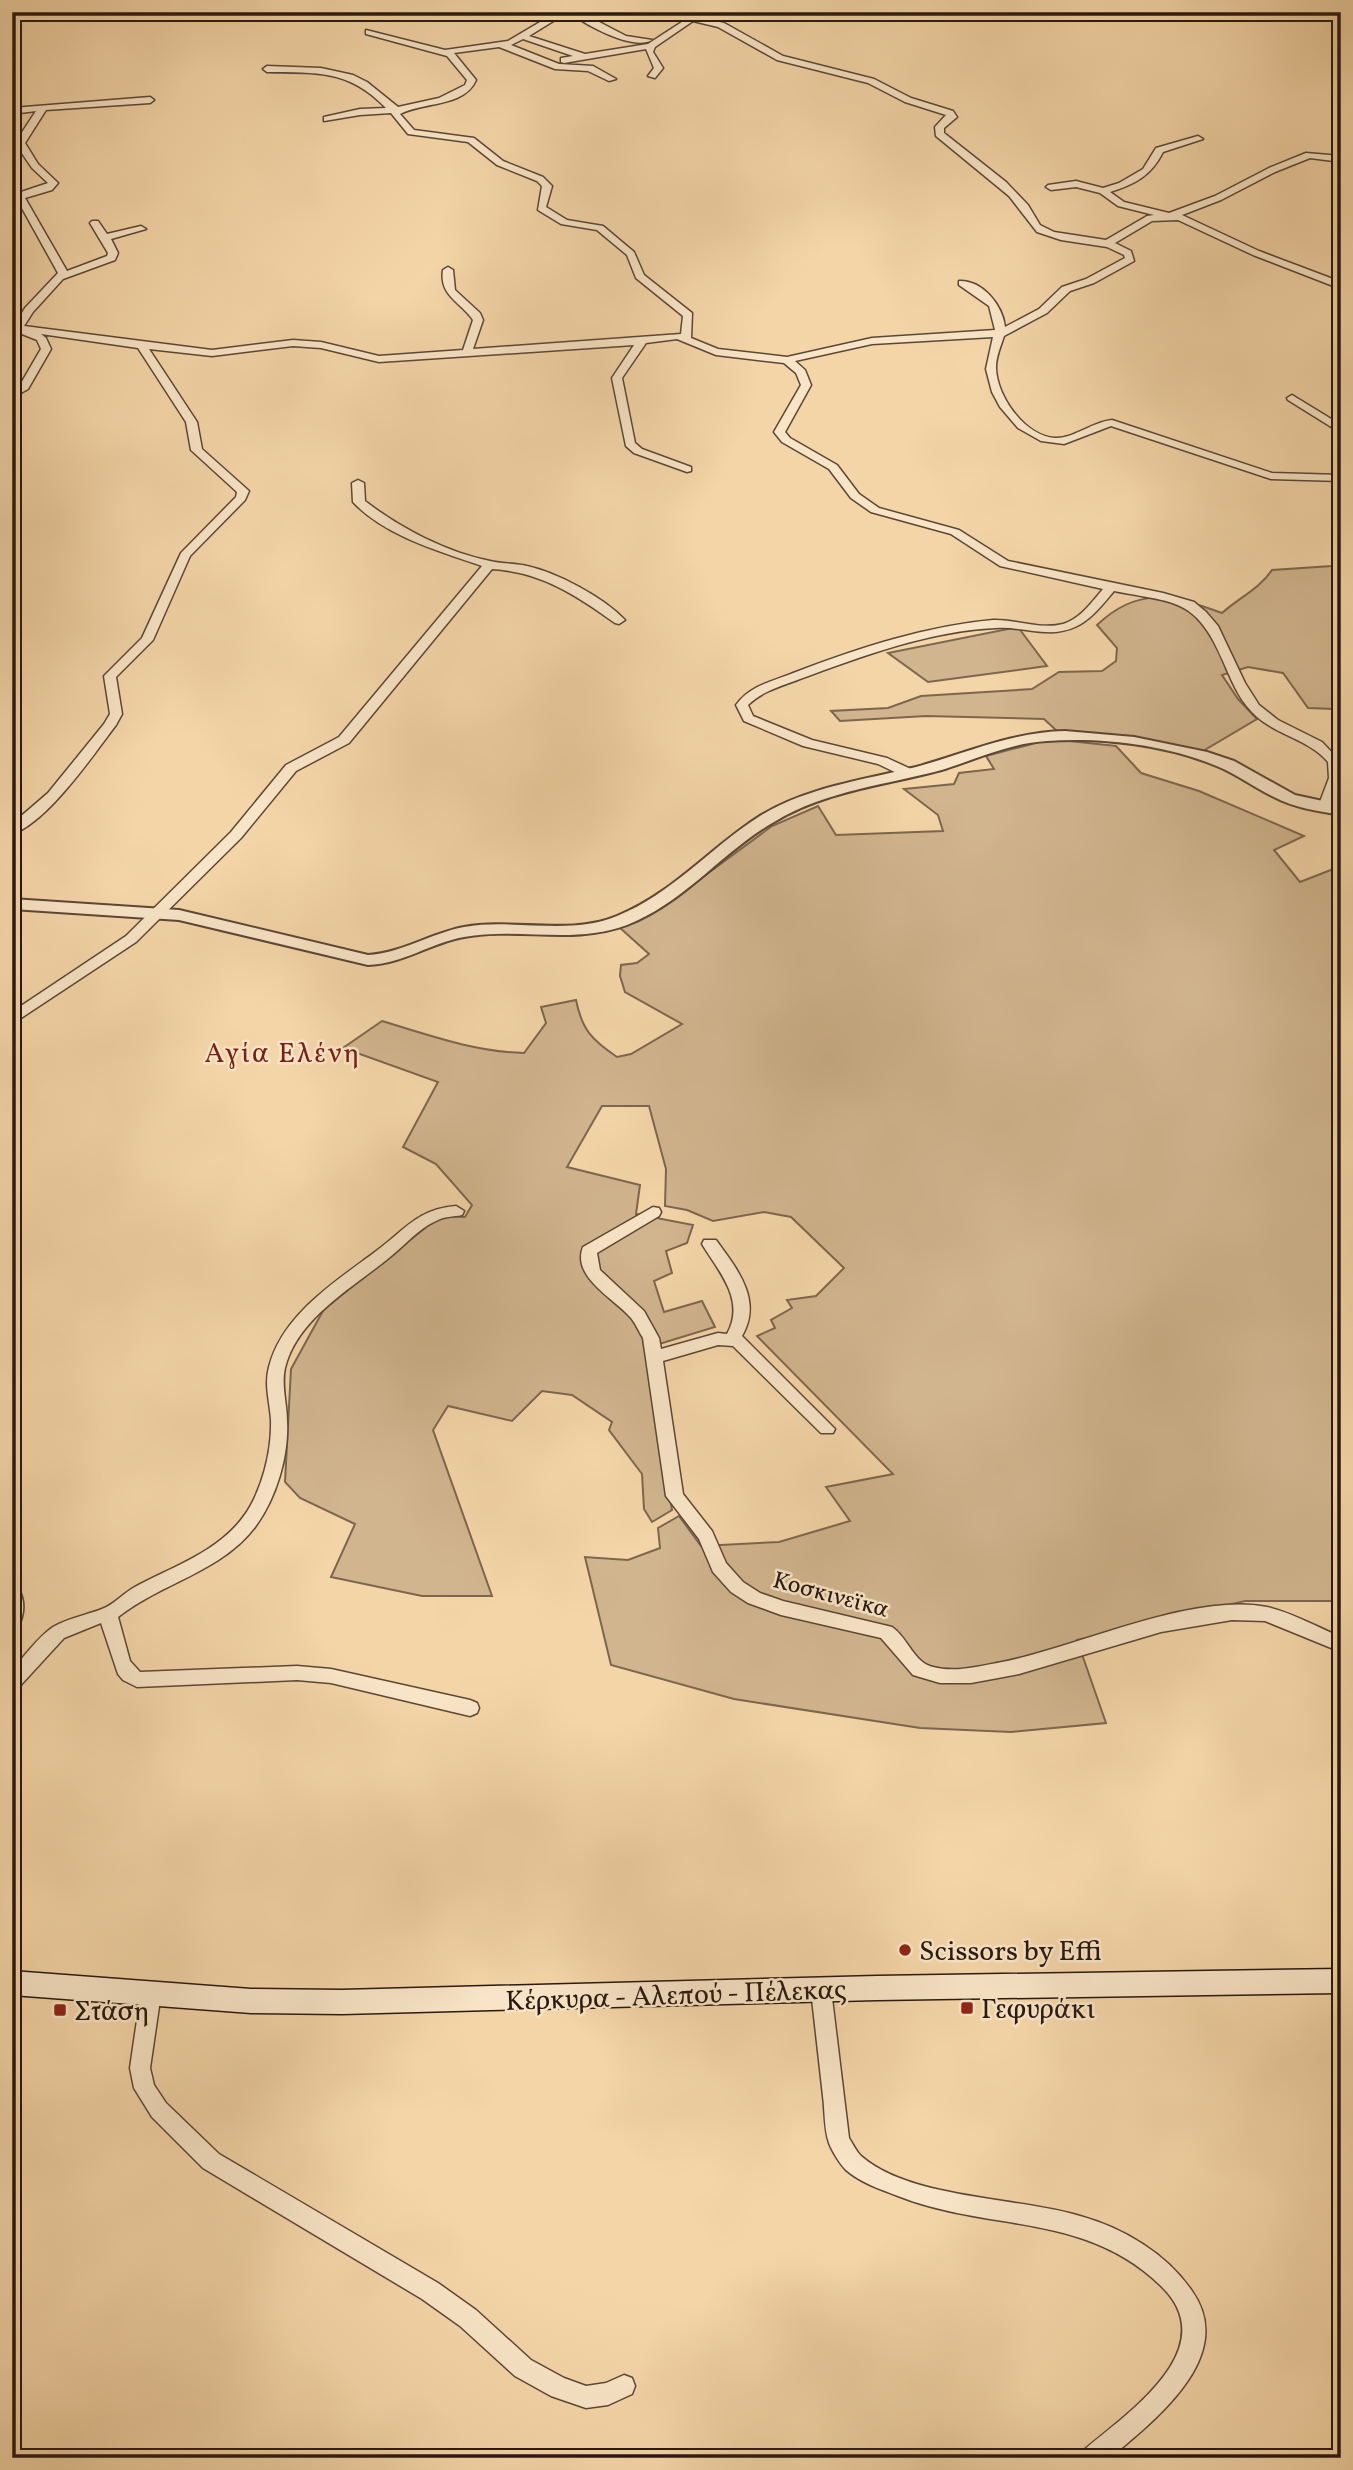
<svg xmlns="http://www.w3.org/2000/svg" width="1353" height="2470" viewBox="0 0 1353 2470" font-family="Vollkorn,serif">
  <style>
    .green { fill: #d1b58e; stroke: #7d664f; stroke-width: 2 }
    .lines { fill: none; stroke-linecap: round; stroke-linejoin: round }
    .minor-casing { stroke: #5c4736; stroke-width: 3 }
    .tertiary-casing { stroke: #5c4736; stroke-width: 4 }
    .secondary-casing { stroke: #291810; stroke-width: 3 }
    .minor { fill: #f8e4c6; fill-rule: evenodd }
    .tertiary { fill: #f8e4c6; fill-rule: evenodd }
    .secondary { fill: #f8e4c6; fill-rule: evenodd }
    .poi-dot { fill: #8f2418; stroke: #f8e4c6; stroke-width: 2.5 }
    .labels { text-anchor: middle; stroke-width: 5; stroke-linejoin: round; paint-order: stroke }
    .street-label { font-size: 24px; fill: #291810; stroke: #f8e4c6 }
    .quarter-label { font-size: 28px; letter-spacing: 2px; fill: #7a1f14; stroke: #f8e4c6 }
    .near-poi-label { font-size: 28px; fill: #291810; stroke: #f8e4c6; text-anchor: start }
    .near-street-label { font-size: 28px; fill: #291810; stroke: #f8e4c6 }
  </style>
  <rect width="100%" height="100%" fill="#f4d5a8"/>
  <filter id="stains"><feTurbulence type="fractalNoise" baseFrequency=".00286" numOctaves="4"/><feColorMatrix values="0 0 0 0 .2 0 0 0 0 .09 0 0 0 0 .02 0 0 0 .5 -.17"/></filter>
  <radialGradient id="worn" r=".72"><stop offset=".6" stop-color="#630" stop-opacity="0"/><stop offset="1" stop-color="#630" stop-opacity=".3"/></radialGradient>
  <g class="green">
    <path d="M 1341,562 L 1341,705 L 1334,709 L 1308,708 L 1283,673 L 1248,667 L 1222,675 L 1238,699 L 1257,719 L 1203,751 L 1058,732 L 1044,719 L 926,716 L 840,721 L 831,711 L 888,708 L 921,696 L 1032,689 L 1059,672 L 1102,671 L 1116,661 L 1117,648 L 1097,625 C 1138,586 1172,595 1222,613 C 1239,598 1260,588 1272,570 L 1332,566 Z"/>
    <path d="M 1018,627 L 1047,666 L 928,682 L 888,653 Z"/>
    <path d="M 1060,740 L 1116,746 L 1141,773 L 1199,791 L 1304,836 L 1274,850 L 1300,882 L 1341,866 L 1341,1601 L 1245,1601 L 1077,1640 L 1106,1723 L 1011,1732 L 920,1728 L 734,1699 L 611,1665 L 585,1557 L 628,1560 L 660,1548 L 658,1528 L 679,1516 L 701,1546 L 779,1542 L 850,1521 L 826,1487 L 893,1474 L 757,1336 L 775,1328 L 771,1320 L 792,1308 L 787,1300 L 816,1296 L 844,1268 L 791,1217 L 764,1212 L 713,1221 L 687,1210 L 665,1206 L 666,1169 L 649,1106 L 602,1106 L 567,1167 L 640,1185 L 636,1214 L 693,1225 L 687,1243 L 666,1251 L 672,1273 L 654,1281 L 664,1312 L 702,1301 L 715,1327 L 646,1348 L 672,1510 L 652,1522 L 644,1509 L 642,1474 L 609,1430 L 612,1422 L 572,1395 L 542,1391 L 512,1421 L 448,1406 L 433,1430 L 492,1596 L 422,1596 L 331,1577 L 355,1524 L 300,1498 L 285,1482 L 291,1369 L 324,1309 L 440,1216 L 465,1217 L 472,1205 L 436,1164 L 403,1147 L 438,1082 L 343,1048 L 382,1021 C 428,1035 476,1052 524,1053 L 546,1023 L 541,1007 L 576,1000 C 582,1030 592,1040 617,1057 L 631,1054 L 682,1024 L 625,992 L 620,976 L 621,965 L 637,963 L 649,954 L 619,927 L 669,902 L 772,826 L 818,806 L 836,835 L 943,831 L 938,815 L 904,789 L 954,784 L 959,773 L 994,769 L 986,756 L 1043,741 Z"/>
  </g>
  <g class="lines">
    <defs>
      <g id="minor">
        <path d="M 557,12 L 568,12 L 529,36 L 585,54 L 648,44 L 685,20 L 658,12 L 675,12 L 724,23 L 783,56 L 874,79 L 911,98 L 953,111 L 957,117 L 944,128 L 944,133 L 1006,182 L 1028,205 L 1040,225 L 1054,232 L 1106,240 L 1147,216 L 1154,215 L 1118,206 L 1100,193 L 1076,187 L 1051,190 L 1046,187 L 1048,185 L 1076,181 L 1103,188 L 1119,183 L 1143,169 L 1156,148 L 1198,136 L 1203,139 L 1163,152 C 1151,176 1135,184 1110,192 L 1124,202 L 1169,213 L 1215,196 L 1269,168 L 1306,153 L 1341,156 L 1341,162 L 1310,158 L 1275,172 L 1221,200 L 1182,215 L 1259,251 L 1341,282 L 1341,289 L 1253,255 L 1178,220 L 1152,221 L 1115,243 L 1131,251 L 1134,261 L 1094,283 L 1070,291 L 1047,313 L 1004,336 C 1001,346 996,356 996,367 C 996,396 1025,436 1055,438 C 1073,439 1092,422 1112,420 L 1272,473 L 1341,475 L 1341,481 L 1271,479 L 1111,426 L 1064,444 L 1041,441 L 1018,428 L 1000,407 L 992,392 L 986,369 L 993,337 L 872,344 L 795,361 L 805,370 L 811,385 L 785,432 L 790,438 L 837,465 L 859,494 L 879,508 L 959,530 L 1008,561 L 1163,593 L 1194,602 L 1206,612 L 1218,626 L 1245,683 L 1259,705 L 1278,720 L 1322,742 L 1340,761 L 1341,782 L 1330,810 L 1325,811 L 1318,807 L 1329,778 L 1328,762 C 1308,738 1273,735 1252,712 C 1238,698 1231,679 1223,661 C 1196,597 1174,603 1114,591 C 1103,604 1091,620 1075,627 C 1049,639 1023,626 996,628 C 929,631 863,656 800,679 C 782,686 762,691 748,705 L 753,716 L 812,740 L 887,758 L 913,770 L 913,776 L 903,776 L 878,764 L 803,746 L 744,721 L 736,705 C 750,685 774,681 796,672 C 859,648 926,626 993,620 C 1016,619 1040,630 1063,624 C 1080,619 1092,602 1103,589 L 1000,566 L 951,534 L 871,512 L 851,498 L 829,469 L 782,442 L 774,432 L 801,385 L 796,373 L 784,363 L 716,355 L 677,339 L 646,343 L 622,378 L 635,443 L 642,449 L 691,467 L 691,471 L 687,472 L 634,453 L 626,446 L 612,378 L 634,345 L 379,362 L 321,348 L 293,346 L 212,356 L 149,349 L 197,422 L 202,449 L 249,491 L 245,500 L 190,556 L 153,640 L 116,677 L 122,714 L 116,725 C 94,754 47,823 12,834 L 12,824 L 48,793 L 104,724 L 110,714 L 104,676 L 142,638 L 181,553 L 236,497 L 237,492 L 191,450 L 186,422 L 138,348 L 41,334 L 46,338 L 51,349 L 28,389 L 12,398 L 12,390 L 20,385 L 41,349 L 37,340 L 12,330 L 12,324 L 15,324 L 25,308 L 58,273 L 23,210 L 17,200 L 12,201 L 12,195 L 48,183 L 32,168 L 15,143 L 36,111 L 12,114 L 12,108 L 150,97 L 154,100 L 150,103 L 46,110 L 25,143 L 38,164 L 58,183 L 52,190 L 25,198 L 67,271 L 107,256 L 108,253 L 90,223 L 92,221 L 98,221 L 107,234 L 141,226 L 146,229 L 111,239 L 118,253 L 115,260 L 63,279 L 33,312 L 24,326 L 212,350 L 293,340 L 321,342 L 379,356 L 463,350 L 473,320 C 461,302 439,296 443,270 L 448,267 L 453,270 L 455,290 L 480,313 L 483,320 L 473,349 L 681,334 L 683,316 L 636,278 L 627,255 L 597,230 L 561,224 L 538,210 L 542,186 L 537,181 L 497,165 L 468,142 L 408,134 L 391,113 L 360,115 L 324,121 L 324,117 L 360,109 L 386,108 C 348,69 317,73 267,72 L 263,69 L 267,66 L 321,68 L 353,75 L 367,82 L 398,107 L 439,98 L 465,85 L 467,80 L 447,56 L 366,34 L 366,30 L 445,50 L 508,41 ZM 693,21 L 718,27 L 777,60 L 868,83 L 905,102 L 946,115 L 935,127 L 936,136 L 1009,196 L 1037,232 L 1061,240 L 1107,247 L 1124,255 L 1125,258 L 1086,279 L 1062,287 L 1039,309 L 1005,327 C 1003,306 983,280 959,281 L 959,285 L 989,306 L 995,330 L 872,338 L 787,357 L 718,349 L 691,338 L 692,313 L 644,275 L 634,252 L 603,226 L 567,220 L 546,207 L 552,186 L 543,177 L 503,161 L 474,138 L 414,130 L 400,114 C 422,102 465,107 476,80 L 454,53 L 499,47 L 555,69 L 588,71 L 609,81 L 616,79 L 593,66 L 559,64 L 511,45 L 523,39 L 573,56 L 561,58 L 561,62 L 564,63 L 646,49 L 654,68 L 648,76 L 655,78 L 663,68 L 653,52 L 655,47 Z"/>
        <path d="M 569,12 L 580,12 L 626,36 L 652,40 C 633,51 586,25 569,12 Z"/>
        <path d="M 1292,395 L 1341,425 L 1341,433 L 1288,400 L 1287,398 Z"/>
        <path d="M 358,480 L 364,483 L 365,501 C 400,528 446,552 490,561 C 502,564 515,563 527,566 C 558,573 603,597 625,620 L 619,624 L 615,623 C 576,595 541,572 492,569 L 349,743 L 296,771 L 241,838 L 136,942 L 12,1024 L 12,1012 L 126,936 L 231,832 L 286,765 L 339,737 L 482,566 C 439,551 385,536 353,502 L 352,483 Z"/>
        <path d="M 456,1206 L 464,1211 L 462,1215 C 453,1217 444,1216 436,1221 C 418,1229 405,1245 390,1257 C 354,1287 297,1318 285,1368 C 281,1385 287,1403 287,1421 C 289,1456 276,1499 255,1527 C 221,1572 161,1583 118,1617 L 130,1661 L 140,1672 L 297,1666 L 331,1669 L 470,1700 L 477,1703 L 479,1708 L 477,1713 L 470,1716 L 331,1683 L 297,1680 L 137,1687 L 123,1680 L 118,1674 L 101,1623 L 64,1638 L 19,1687 L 12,1689 L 12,1670 C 24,1657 38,1637 53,1627 C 68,1618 87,1615 102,1609 C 113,1605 123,1594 133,1588 C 171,1567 217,1553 244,1516 C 262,1491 272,1451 271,1420 C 270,1403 264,1385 269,1367 C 282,1315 335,1282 375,1252 C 404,1231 417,1209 456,1206 Z"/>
        <path d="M 653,1207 L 659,1208 L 661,1212 L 659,1216 L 597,1253 L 600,1270 L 644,1311 L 659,1338 L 661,1349 L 718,1333 L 727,1334 C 746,1300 719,1272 702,1244 L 704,1240 L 716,1240 C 737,1269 763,1300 742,1336 L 835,1429 L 833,1433 L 821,1433 L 733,1346 L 718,1345 L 663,1361 L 683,1494 L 712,1531 L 726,1563 L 743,1582 L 760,1593 L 783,1601 L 892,1627 C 908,1638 914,1663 933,1667 C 955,1673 980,1666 1002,1662 C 1078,1647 1192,1592 1267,1607 C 1291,1612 1317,1627 1341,1637 L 1341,1652 L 1265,1621 L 1232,1620 L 1161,1632 L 1019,1674 L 971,1683 L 940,1683 L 913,1675 L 881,1638 L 781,1615 L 748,1603 L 731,1592 L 713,1572 L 699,1539 L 666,1496 L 643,1338 C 639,1332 636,1324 631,1318 C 615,1299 571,1277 583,1247 Z"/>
        <path d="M 12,1585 L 18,1587 C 25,1600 25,1614 18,1627 L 12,1629 Z"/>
        <path d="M 821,1981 L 828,1984 L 831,1990 L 849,2138 C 853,2144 856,2151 861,2156 C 910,2199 1017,2197 1080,2216 C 1123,2228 1166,2253 1192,2291 C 1238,2356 1155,2420 1110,2458 L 1081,2458 L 1084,2450 C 1129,2412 1226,2347 1160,2285 C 1084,2212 989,2232 898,2196 C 880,2189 861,2183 846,2170 C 840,2164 832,2151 829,2143 C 824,2129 825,2111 823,2096 C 819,2060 815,2025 811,1990 L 814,1984 Z"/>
        <path d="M 151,1984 L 158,1987 L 161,1993 L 150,2068 L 154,2085 L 166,2103 L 219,2154 L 438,2283 L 476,2310 L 531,2360 L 564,2378 L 586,2386 L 606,2383 L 624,2375 L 632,2378 L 635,2386 L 632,2394 L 608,2405 L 586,2408 L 551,2396 L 515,2376 L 460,2326 L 422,2299 L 203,2168 L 152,2117 L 134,2088 L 130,2068 L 141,1993 L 144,1987 Z"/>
      </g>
      <path id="tertiary" d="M 1065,731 L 1134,737 L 1207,752 L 1234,761 L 1295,795 L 1341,805 L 1341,815 C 1318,811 1295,808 1274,797 C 1255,788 1238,775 1219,767 C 1168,745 1102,737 1047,741 C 1011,743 979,758 945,769 C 888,785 826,790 774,822 C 722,852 684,903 627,925 C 574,945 518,927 464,937 C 430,943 403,964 368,965 L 179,920 L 12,909 L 12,899 L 179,910 L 368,955 C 402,953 431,933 464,927 C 514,918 569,936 617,916 C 672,894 711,847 760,816 C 807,787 864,780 916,767 C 967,753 1012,732 1065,731 Z"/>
      <path id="secondary" d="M 1341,1969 L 1341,1993 L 877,2000 L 342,2014 L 251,2013 L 12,1995 L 12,1971 L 251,1989 L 342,1990 L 877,1976 Z"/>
    </defs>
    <use href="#minor" class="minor-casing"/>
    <use href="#tertiary" class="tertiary-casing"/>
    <use href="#secondary" class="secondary-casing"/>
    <use href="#minor" class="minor"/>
    <use href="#tertiary" class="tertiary"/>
    <use href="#secondary" class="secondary"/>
  </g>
  <g class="poi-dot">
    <circle cx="905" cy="1950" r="7"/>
    <rect x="960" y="2001" width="14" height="14" rx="3.5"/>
    <rect x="53" y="2003" width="14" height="14" rx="3.5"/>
  </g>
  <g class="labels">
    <g class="street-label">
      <text transform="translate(831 1594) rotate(15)" y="8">Κοσκινεϊκα</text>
    </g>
    <g class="quarter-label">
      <text x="283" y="1062">Αγία Ελένη</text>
    </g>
    <g class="near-poi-label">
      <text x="919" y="1960">Scissors by Effi</text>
      <text x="981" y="2018">Γεφυράκι</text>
      <text x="74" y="2020">Στάση</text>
    </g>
    <g class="near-street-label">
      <text transform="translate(676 1994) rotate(-2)" y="10">Κέρκυρα - Αλεπού - Πέλεκας</text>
    </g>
  </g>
  <rect width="1353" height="2470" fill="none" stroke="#f4d5a8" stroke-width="42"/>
  <rect x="14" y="14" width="1325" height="2442" fill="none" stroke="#291810" stroke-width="3.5"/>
  <rect x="21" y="21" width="1311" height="2428" fill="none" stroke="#291810" stroke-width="2"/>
  <rect width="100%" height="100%" filter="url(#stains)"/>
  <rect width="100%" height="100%" fill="url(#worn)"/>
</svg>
